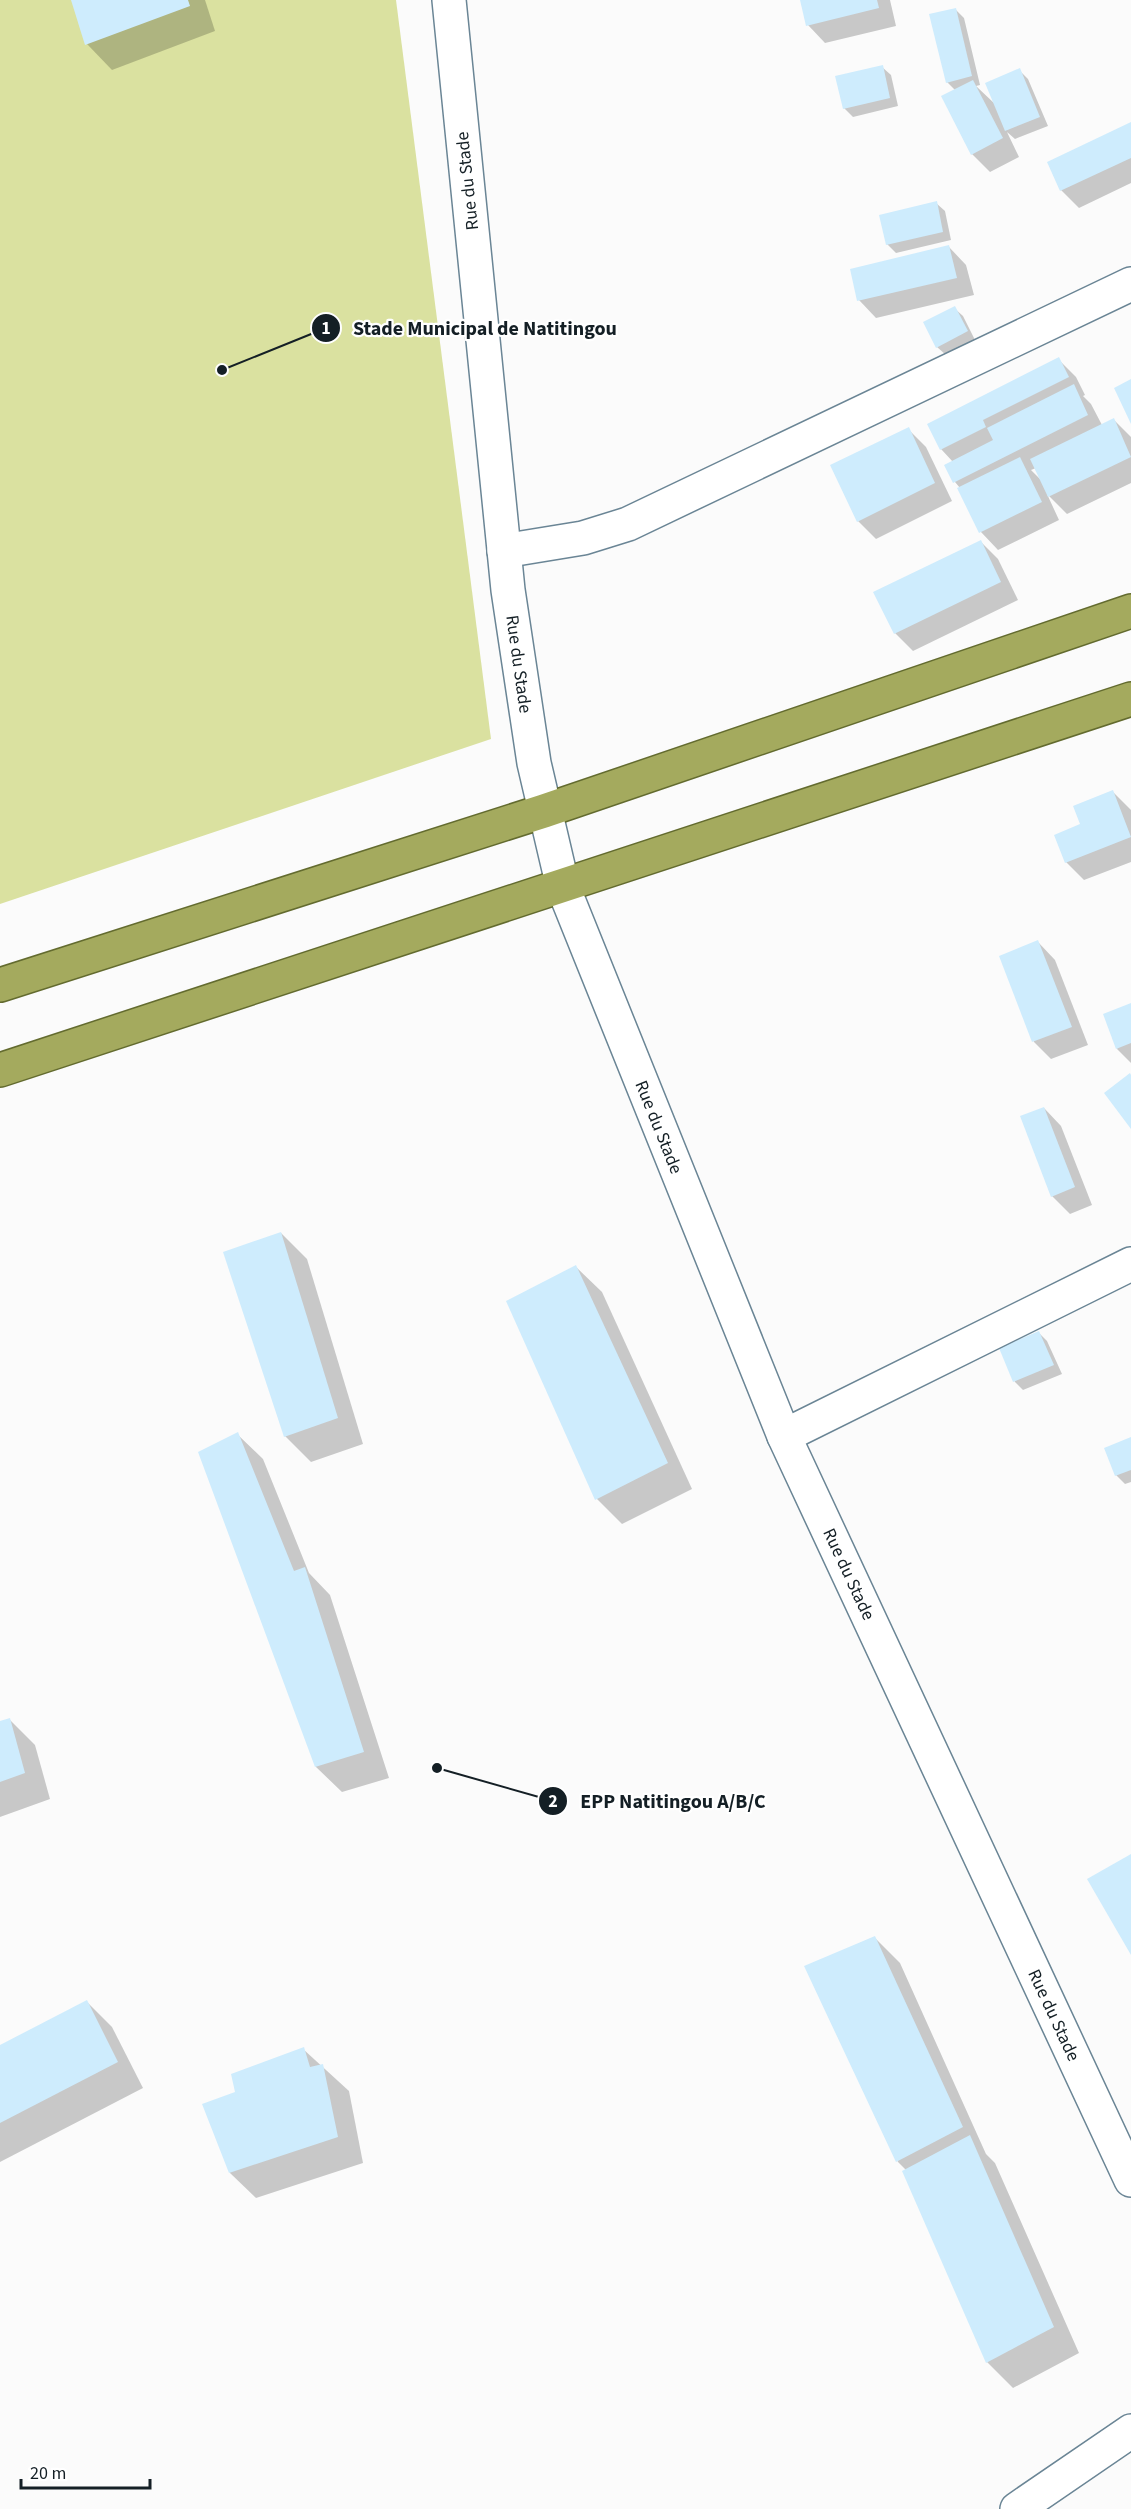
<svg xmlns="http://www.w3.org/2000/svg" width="1131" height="2509" viewBox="0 0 1131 2509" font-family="'Source Sans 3',sans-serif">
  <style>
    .green { fill: #dae1a0 }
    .shadow { fill: #0003; fill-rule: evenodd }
    .building { fill: #ceecfd }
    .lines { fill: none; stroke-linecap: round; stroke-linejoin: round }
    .minor-casing { stroke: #6a8595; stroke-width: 36 }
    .trunk-casing { stroke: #636b2f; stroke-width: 36 }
    .minor { stroke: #fff; stroke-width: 33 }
    .trunk { stroke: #a4aa5e; stroke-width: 33 }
    .labels { text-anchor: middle; stroke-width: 4.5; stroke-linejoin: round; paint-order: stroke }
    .street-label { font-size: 18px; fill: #141f25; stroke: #fff }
    .leader { fill: none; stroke: #141f25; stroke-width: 2 }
    .callout-dot { fill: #141f25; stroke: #fff; stroke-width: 2 }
    .mark-label { font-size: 18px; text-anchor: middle; font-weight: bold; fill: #fff }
    .callout-label { font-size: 20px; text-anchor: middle; font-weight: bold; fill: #141f25; stroke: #fff; stroke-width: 4.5; stroke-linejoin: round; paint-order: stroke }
  </style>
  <rect width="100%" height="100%" fill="#fbfbfb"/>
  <path class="green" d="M 0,0 L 396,0 L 491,739 L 0,904 Z"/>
  <g class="shadow">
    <path d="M 73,0 L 205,0 L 215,31 L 112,70 L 87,44 Z"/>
    <path d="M 802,0 L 890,0 L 896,26 L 825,43 L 808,25 Z"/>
    <path d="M 955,9 L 964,18 L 980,85 L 976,86 L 995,104 L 1019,70 L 1028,79 L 1048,126 L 1015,139 L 1007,132 L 1019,157 L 990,172 L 972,154 L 955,90 L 947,82 Z"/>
    <path d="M 882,67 L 891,75 L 898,106 L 853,117 L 844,108 Z"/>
    <path d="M 1131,123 L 1131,183 L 1079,208 L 1061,190 Z"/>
    <path d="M 936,203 L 945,211 L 951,240 L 896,253 L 887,244 Z"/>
    <path d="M 949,247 L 966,265 L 974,295 L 876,318 L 859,300 Z"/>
    <path d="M 954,308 L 963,316 L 975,340 L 946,355 L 937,347 Z"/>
    <path d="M 1058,359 L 1076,377 L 1085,395 L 1083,396 L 1091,404 L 1102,425 L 1114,420 L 1131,437 L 1131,483 L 1067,514 L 1047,494 L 1059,520 L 998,550 L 981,532 L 960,488 L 955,482 L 953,462 L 941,449 ZM 1036,468 L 1041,480 L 1031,470 Z"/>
    <path d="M 908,429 L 926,447 L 952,501 L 876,539 L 858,521 Z"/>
    <path d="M 981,542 L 998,559 L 1018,600 L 913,651 L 895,633 Z"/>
    <path d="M 1113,792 L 1131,810 L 1131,862 L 1084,880 L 1066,862 L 1056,835 L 1082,825 Z"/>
    <path d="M 1038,942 L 1055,960 L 1088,1045 L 1051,1059 L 1034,1042 L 1001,957 Z"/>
    <path d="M 1131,1005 L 1131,1063 L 1117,1049 Z"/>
    <path d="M 1044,1108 L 1061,1126 L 1092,1205 L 1070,1214 L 1052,1196 Z"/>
    <path d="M 281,1233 L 307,1259 L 363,1444 L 311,1462 L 285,1436 Z"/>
    <path d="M 576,1267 L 602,1292 L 692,1489 L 622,1524 L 597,1499 Z"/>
    <path d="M 1038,1332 L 1047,1341 L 1062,1374 L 1023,1390 L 1015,1382 L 1001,1349 Z"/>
    <path d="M 237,1434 L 263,1459 L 309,1573 L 330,1595 L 389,1778 L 342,1792 L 316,1767 Z"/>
    <path d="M 1131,1439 L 1131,1482 L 1125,1484 L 1116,1475 Z"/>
    <path d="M 9,1719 L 35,1745 L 50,1799 L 0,1817 L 0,1723 Z"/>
    <path d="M 874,1937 L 900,1963 L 986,2154 L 995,2163 L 1079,2353 L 1013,2388 L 987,2362 L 906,2170 L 898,2162 L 806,1967 Z"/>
    <path d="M 87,2002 L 112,2027 L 143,2088 L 0,2162 L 0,2047 Z"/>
    <path d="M 303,2049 L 349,2091 L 363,2163 L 256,2198 L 230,2173 L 237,2093 Z"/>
  </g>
  <g class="building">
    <path d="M 71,0 L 188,0 L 190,6 L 85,45 Z"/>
    <path d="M 800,0 L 877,0 L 879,8 L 806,26 Z"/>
    <path d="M 956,8 L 972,76 L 946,83 L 929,14 Z"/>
    <path d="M 883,65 L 890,98 L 843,109 L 835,76 Z"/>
    <path d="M 1020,68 L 1040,117 L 1005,131 L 985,83 Z"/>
    <path d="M 973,80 L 1003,138 L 971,155 L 941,96 Z"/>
    <path d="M 1131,122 L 1131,158 L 1060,191 L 1047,162 Z"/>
    <path d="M 937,201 L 943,232 L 886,245 L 879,215 Z"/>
    <path d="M 949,245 L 957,278 L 857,301 L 850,269 Z"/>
    <path d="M 955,306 L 968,331 L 936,348 L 923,322 Z"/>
    <path d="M 1059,357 L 1069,377 L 983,420 L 986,427 L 940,450 L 927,424 Z"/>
    <path d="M 1131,379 L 1131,424 L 1114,388 Z"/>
    <path d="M 1074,384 L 1088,415 L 953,483 L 944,465 L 993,440 L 987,428 Z"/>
    <path d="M 1114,418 L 1131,457 L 1048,497 L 1030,459 Z"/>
    <path d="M 909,427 L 935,483 L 857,522 L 830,465 Z"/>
    <path d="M 1020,457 L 1042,502 L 979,533 L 957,488 Z"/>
    <path d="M 981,540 L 1001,582 L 894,634 L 873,592 Z"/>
    <path d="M 1113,790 L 1131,837 L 1065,863 L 1054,835 L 1080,824 L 1073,806 Z"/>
    <path d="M 1038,940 L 1072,1027 L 1032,1042 L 999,956 Z"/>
    <path d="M 1131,1003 L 1131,1043 L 1116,1049 L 1103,1014 Z"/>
    <path d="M 1130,1073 L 1131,1075 L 1131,1129 L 1104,1093 Z"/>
    <path d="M 1044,1107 L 1075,1187 L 1051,1197 L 1020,1116 Z"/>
    <path d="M 281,1232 L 338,1418 L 284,1437 L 223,1252 Z"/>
    <path d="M 576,1265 L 668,1463 L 595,1500 L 506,1301 Z"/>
    <path d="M 1039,1331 L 1054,1365 L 1013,1382 L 999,1348 Z"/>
    <path d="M 238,1432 L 294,1571 L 305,1567 L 364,1752 L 315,1767 L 198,1452 Z"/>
    <path d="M 1131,1437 L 1131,1470 L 1115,1476 L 1104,1448 Z"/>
    <path d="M 10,1718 L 25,1773 L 0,1782 L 0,1721 Z"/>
    <path d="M 1131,1854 L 1131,1955 L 1087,1879 Z"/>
    <path d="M 875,1936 L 963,2127 L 896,2162 L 804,1966 Z"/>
    <path d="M 87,2000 L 118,2062 L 0,2123 L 0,2045 Z"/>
    <path d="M 304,2047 L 310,2067 L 323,2064 L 338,2137 L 229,2173 L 202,2104 L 235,2092 L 231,2074 Z"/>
    <path d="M 970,2135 L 1054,2327 L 986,2363 L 902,2171 Z"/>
  </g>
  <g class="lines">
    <defs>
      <g id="minor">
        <path d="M 449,0 L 508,590 L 534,763 L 563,887 L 784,1436 L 1131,2180"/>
        <path d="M 504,551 L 583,538 L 628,524 L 1131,284"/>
        <path d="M 784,1436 L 1131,1264"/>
        <path d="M 1017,2509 L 1131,2431"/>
      </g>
      <g id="trunk">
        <path d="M 0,985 L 544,811 L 1131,611"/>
        <path d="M 0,1070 L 1131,699"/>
      </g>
    </defs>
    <use href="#minor" class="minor-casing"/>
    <use href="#trunk" class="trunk-casing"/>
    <use href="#minor" class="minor"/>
    <use href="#trunk" class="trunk"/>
  </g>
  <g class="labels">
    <g class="street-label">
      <text transform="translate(467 181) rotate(-96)" y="6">Rue du Stade</text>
      <text transform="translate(519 664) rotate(82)" y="6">Rue du Stade</text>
      <text transform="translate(659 1127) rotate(68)" y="6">Rue du Stade</text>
      <text transform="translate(849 1574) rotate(65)" y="6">Rue du Stade</text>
      <text transform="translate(1054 2015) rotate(65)" y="6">Rue du Stade</text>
    </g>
  </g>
  <path class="leader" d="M222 370L326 328M437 1768L553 1801"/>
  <g class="callout-dot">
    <circle cx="222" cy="370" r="6"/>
    <circle cx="437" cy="1768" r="6"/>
    <circle cx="326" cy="328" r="15"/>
    <circle cx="553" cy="1801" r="15"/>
  </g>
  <g class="mark-label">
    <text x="326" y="334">1</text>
    <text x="553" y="1807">2</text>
  </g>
  <g class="callout-label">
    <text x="485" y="335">Stade Municipal de Natitingou</text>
    <text x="673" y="1808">EPP Natitingou A/B/C</text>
  </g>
  <path d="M21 2479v9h129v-9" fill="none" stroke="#141f25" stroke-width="3"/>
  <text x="30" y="2479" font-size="18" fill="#141f25" stroke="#ffffff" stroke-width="4.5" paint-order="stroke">20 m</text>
</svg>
